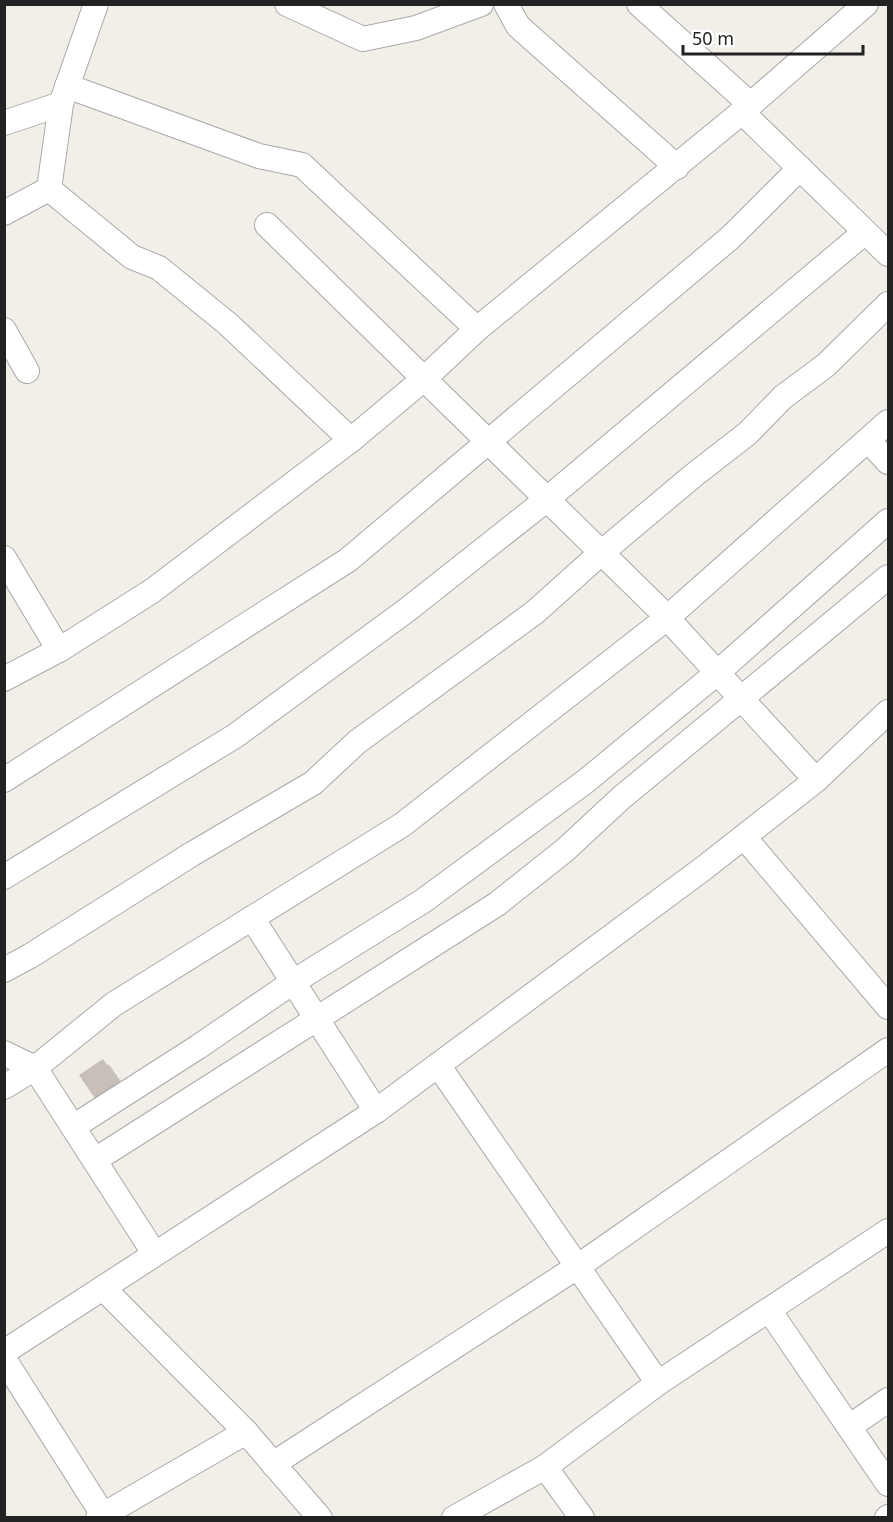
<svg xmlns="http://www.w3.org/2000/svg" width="893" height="1522" viewBox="0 0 893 1522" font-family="'Noto Sans',sans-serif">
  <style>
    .building { fill: #c7bfb8; filter: url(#shadow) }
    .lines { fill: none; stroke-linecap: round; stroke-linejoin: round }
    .minor-casing { stroke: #a9a9a9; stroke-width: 26 }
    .minor { stroke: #fff; stroke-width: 24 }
  </style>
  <defs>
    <filter id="shadow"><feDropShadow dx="5.5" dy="5.5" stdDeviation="0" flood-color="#0004"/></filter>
  </defs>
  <rect width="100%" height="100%" fill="#f2efe9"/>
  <path class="building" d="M 103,1059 L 120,1083 L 96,1100 L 79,1075 Z"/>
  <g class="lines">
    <defs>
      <g id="minor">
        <path d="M 287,4 L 363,39 L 416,28 L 481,4"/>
        <path d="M 506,4 L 518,26 L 677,167"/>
        <path d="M 639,4 L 751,105"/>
        <path d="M 67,86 L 259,156 L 302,165 L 477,329"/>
        <path d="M 742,112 L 888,254"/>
        <path d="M 4,123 L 61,104"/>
        <path d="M 49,189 L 132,257 L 159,268 L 228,324 L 351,440"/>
        <path d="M 4,213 L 49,189 L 61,104 L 96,4"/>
        <path d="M 267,225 L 658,608 L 816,780"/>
        <path d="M 4,330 L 27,371"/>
        <path d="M 868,440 L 888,462"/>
        <path d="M 4,558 L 59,650"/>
        <path d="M 4,679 L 59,650 L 152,591 L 351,440 L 425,378 L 477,329 L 742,112 L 866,4"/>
        <path d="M 4,780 L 348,560 L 731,237 L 800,168"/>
        <path d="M 744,837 L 888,1007"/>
        <path d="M 4,877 L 235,736 L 407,610 L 546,500 L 865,232"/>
        <path d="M 252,918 L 376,1111"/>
        <path d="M 4,970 L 30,956 L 192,854 L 313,783 L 357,742 L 534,613 L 601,553 L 694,475 L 748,433 L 783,397 L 826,365 L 888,304"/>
        <path d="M 4,1053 L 35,1068 L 154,1253"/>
        <path d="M 438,1065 L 658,1383 L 545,1467 L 582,1518"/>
        <path d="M 4,1087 L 35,1068 L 114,1004 L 402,825 L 667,618 L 888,422"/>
        <path d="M 73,1127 L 198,1047 L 293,982 L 423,901 L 586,781 L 717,673 L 888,521"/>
        <path d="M 95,1160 L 497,904 L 565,850 L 621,798 L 888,577"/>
        <path d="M 103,1288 L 246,1432 L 320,1518"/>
        <path d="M 769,1310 L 888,1484"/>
        <path d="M 4,1352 L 376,1111 L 704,868 L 816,780 L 888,712"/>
        <path d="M 4,1359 L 105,1518"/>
        <path d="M 658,1383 L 888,1231"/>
        <path d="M 849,1427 L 888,1400"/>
        <path d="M 273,1464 L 577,1267 L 888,1050"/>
        <path d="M 98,1518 L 246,1432"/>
        <path d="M 454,1518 L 545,1467"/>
        <path d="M 887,1518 L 888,1517"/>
      </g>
    </defs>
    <use href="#minor" class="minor-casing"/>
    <use href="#minor" class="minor"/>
  </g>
  <rect width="893" height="1522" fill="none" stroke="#222222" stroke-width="12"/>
  <path d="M683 45v9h180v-9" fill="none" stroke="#222222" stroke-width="3"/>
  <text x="692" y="45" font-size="18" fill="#222222" stroke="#ffffff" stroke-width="4.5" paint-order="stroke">50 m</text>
</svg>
